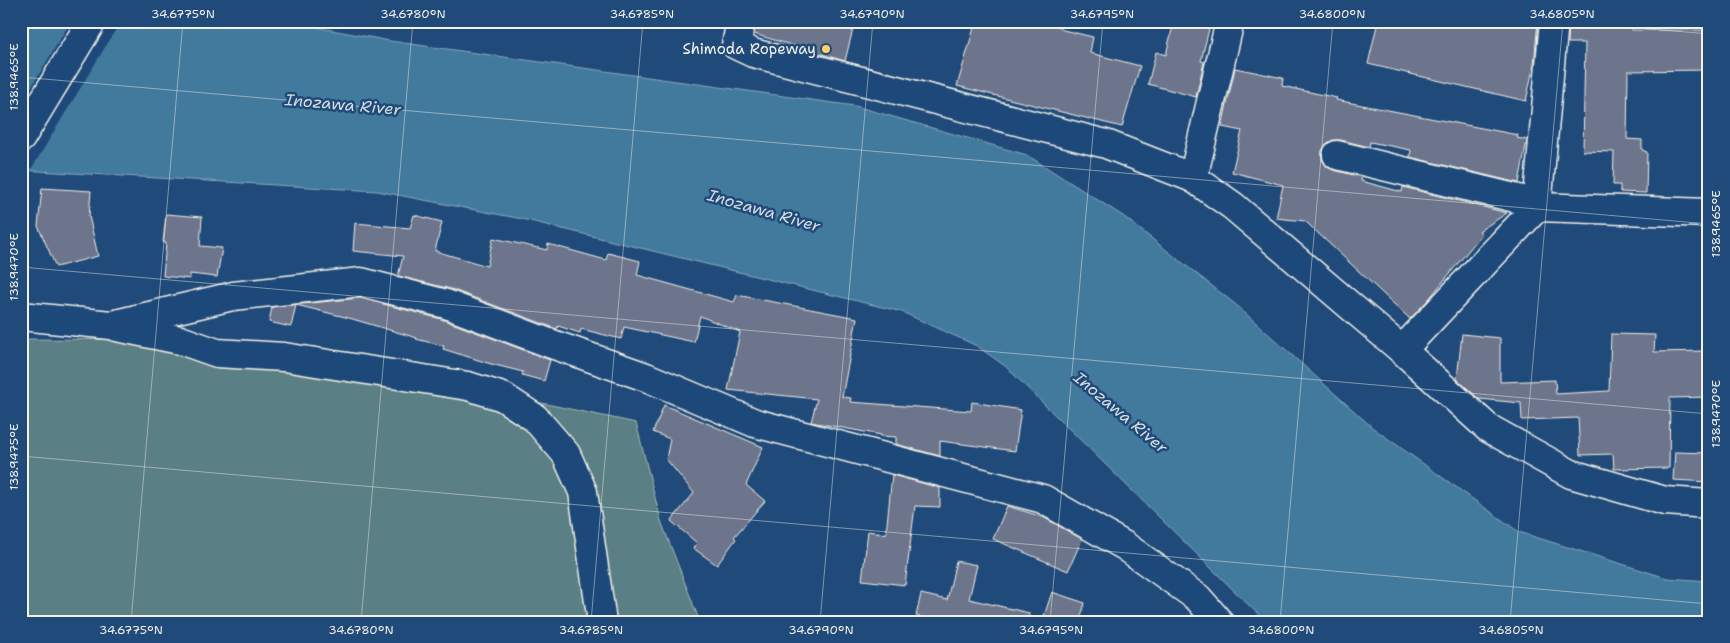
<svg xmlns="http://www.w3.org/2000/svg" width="1730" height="643" viewBox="0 0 1730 643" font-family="'Shantell Sans',sans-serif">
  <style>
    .green { fill: #5a7f84; stroke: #a7b8b6 }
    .water { fill: #427a9e; stroke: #89aabc }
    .pier { fill: #1f4a7a }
    .building { fill: #6c748c; stroke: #f4f1e8 }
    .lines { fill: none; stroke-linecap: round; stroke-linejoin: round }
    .minor-casing { stroke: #f4f1e8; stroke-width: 31 }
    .highway-casing { stroke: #f4f1e8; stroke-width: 31 }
    .minor { stroke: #1f4a7a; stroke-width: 28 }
    .highway { stroke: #1f4a7a; stroke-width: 28 }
    .ticks { fill: none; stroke: #f4f1e8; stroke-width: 1; stroke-opacity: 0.45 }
    .poi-dot { fill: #ffd166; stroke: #1f4a7a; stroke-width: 2 }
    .labels { text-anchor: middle; stroke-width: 5; stroke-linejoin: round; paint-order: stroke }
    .poi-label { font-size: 15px; fill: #f4f1e8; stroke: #1f4a7a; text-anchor: end }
    .water-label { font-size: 16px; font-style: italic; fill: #d9dfdd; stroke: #1f4a7a }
    .neatline { fill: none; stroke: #f4f1e8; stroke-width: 2 }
    .ticks-label { font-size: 12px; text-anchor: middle; fill: #f4f1e8 }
  </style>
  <rect width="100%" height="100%" fill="#1f4a7a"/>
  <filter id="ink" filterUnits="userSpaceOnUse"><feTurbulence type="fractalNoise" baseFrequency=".02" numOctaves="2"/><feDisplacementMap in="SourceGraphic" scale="10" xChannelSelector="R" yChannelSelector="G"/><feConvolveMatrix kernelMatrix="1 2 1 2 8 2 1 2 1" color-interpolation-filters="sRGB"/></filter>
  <g filter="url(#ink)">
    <path class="green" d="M 21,339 L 180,340 L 518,398 L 636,423 L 661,521 L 700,622 L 21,622 Z"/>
    <path class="water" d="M 21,21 L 284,21 L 390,41 L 855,106 L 1027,155 L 1123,216 L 1235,304 L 1373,428 L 1519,532 L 1667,578 L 1709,581 L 1709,622 L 1266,622 L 1005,366 L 977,346 L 902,312 L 522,219 L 377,191 L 21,170 Z"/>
    <path class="pier" d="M 71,21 L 121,21 L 29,173 L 21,172 L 21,104 Z"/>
    <g class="building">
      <path d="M 756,21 L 855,21 L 845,61 L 754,34 Z"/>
      <path d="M 976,21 L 1050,21 L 1063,30 L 1093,37 L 1090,53 L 1140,66 L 1122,127 L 957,86 Z"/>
      <path d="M 1174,21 L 1211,21 L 1201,61 L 1204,62 L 1196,97 L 1148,84 L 1156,52 L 1166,55 Z"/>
      <path d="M 1378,21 L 1538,21 L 1534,64 L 1526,101 L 1368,64 Z"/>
      <path d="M 1569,21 L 1632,21 L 1632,30 L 1709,30 L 1709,70 L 1628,71 L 1627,139 L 1642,140 L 1642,150 L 1647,152 L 1646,193 L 1620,192 L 1620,185 L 1613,185 L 1614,152 L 1583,151 L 1585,43 L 1568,43 Z"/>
      <path d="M 1235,68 L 1283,78 L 1282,86 L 1337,98 L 1336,100 L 1518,135 L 1517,138 L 1527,140 L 1519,183 L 1410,157 L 1411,150 L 1370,142 L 1369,147 L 1341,140 L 1333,140 L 1326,144 L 1322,151 L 1322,160 L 1327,167 L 1333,170 L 1362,177 L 1361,181 L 1402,192 L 1403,187 L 1507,213 L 1479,231 L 1482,234 L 1428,300 L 1410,319 L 1305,221 L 1276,218 L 1283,185 L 1232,172 L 1242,131 L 1222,127 Z"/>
      <path d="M 42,188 L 91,191 L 89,216 L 98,256 L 56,267 L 38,226 Z"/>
      <path d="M 166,214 L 202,217 L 200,246 L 222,248 L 217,277 L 190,274 L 190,279 L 163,276 L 166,243 L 163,242 Z"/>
      <path d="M 414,215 L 442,222 L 435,251 L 487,266 L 493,238 L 547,250 L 548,244 L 606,260 L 608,253 L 640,261 L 637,275 L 734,302 L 737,295 L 857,318 L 842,397 L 851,398 L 850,402 L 971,411 L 972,402 L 1021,410 L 1015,451 L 940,441 L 940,456 L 896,444 L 896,437 L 881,436 L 881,435 L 811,422 L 817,399 L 728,390 L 740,332 L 700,316 L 694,342 L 624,327 L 621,339 L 581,329 L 580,333 L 558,326 L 557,329 L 451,289 L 398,276 L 403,256 L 353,251 L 355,223 L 410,228 Z"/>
      <path d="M 360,298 L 441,319 L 550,360 L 544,381 L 522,375 L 523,372 L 491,364 L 443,349 L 444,346 L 416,339 L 417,338 L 349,318 L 296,305 L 291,327 L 269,322 L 272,307 Z"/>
      <path d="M 1462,334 L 1500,338 L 1500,382 L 1555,380 L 1556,394 L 1609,391 L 1611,334 L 1655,335 L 1654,352 L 1709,351 L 1709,397 L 1670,398 L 1669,468 L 1614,469 L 1613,454 L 1580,455 L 1578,418 L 1522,420 L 1521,403 L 1479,399 L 1457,379 Z"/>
      <path d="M 664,405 L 763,447 L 746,485 L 765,501 L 734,537 L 736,539 L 717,565 L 693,548 L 697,543 L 671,521 L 694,493 L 666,459 L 670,439 L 653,432 Z"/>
      <path d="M 1675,452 L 1709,453 L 1709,482 L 1673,480 Z"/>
      <path d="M 892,475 L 940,488 L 940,507 L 915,506 L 905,585 L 862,580 L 868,531 L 886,534 Z"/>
      <path d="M 1007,506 L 1043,517 L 1082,539 L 1068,571 L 993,539 Z"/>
      <path d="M 956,561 L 977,565 L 969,599 L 1029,613 L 1028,622 L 942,622 L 916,616 L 921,594 L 947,600 Z"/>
      <path d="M 1052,592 L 1085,603 L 1079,622 L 1042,622 Z"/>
    </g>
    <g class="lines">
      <defs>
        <g id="minor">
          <path d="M 741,21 L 736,45 L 753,53 L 1106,144 L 1193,178 L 1233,206 L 1402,350 L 1488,428 L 1571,474 L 1665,501 L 1709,504"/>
          <path d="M 1337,155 L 1523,200 L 1537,207 L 1709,213"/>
          <path d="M 1193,178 L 1230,21"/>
          <path d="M 21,316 L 111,325 L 233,296 L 361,282 L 446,304 L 549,343 L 646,377 L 755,423 L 1043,499 L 1125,546 L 1198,598 L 1219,622"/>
          <path d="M 117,327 L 180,340 L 217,353 L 284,357 L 468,386 L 503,397 L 535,418 L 566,454 L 583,492 L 602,622"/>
          <path d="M 1402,350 L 1537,207 L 1554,21"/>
        </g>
        <path id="highway" d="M 21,138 L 92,21"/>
      </defs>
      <use href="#minor" class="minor-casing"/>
      <use href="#highway" class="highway-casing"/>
      <use href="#minor" class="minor"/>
      <use href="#highway" class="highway"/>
    </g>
  </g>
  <path class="ticks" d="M 1559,21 L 1709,34M 21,77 L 1709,224M 21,267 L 1709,414M 21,456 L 1709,604M 131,622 L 183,21M 361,622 L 413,21M 591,622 L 643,21M 820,622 L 873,21M 1050,622 L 1103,21M 1280,622 L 1333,21M 1510,622 L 1563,21"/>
  <circle class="poi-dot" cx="826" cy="49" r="5"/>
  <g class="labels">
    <g class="poi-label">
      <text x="816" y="54">Shimoda Ropeway</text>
    </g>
    <g class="water-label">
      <text transform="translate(343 104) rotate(5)" y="6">Inozawa River</text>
      <text transform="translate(764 210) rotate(16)" y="6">Inozawa River</text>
      <text transform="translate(1121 412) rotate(40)" y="6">Inozawa River</text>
    </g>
  </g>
  <rect width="1730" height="643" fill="none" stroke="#1f4a7a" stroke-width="55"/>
  <rect x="28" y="28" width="1674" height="588" class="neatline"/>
  <g class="ticks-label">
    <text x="183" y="18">34.6775°N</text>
    <text x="413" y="18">34.6780°N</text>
    <text x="642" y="18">34.6785°N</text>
    <text x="872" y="18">34.6790°N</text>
    <text x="1102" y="18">34.6795°N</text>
    <text x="1332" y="18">34.6800°N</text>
    <text x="1562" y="18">34.6805°N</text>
    <text transform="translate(14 77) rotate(-90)" y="4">138.9465°E</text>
    <text transform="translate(1716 224) rotate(-90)" y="4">138.9465°E</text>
    <text transform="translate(14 267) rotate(-90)" y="4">138.9470°E</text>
    <text transform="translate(1716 414) rotate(-90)" y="4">138.9470°E</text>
    <text transform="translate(14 457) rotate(-90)" y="4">138.9475°E</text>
    <text x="131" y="634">34.6775°N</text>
    <text x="361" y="634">34.6780°N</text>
    <text x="591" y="634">34.6785°N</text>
    <text x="821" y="634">34.6790°N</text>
    <text x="1051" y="634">34.6795°N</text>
    <text x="1281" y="634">34.6800°N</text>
    <text x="1511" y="634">34.6805°N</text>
  </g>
</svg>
